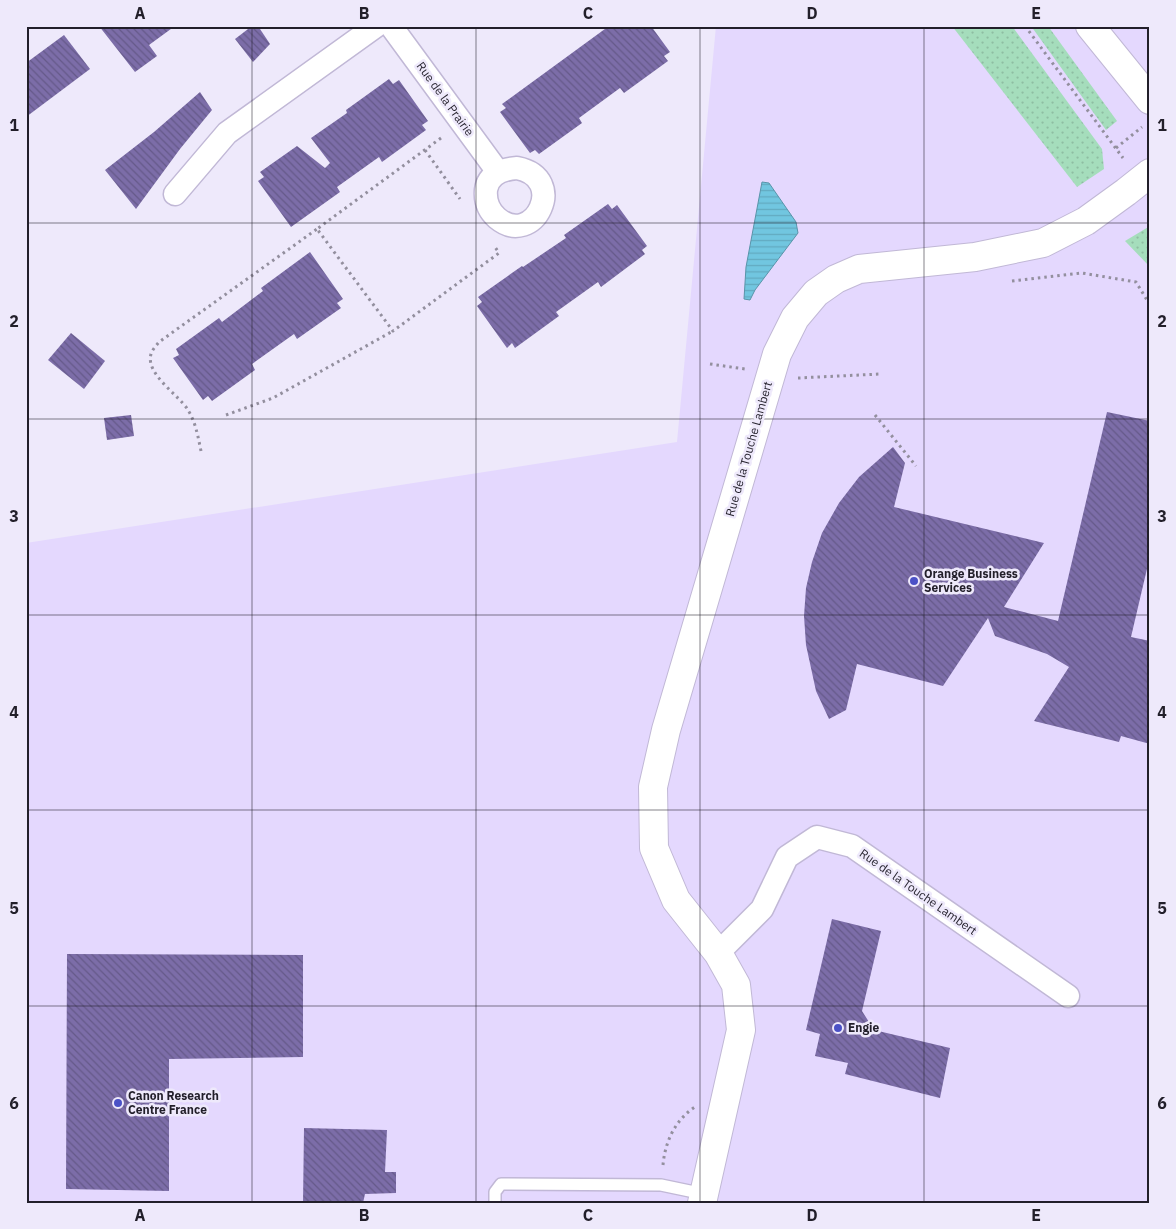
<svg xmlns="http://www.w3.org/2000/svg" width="1176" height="1229" viewBox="0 0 1176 1229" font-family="'IBM Plex Sans',sans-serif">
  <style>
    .built { fill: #e4d8fe }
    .green { fill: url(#green-dots) }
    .water { fill: url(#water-rules); stroke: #5994a9 }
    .building { fill: url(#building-back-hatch) }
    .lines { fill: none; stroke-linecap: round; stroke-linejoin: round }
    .service-casing { stroke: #c1b8d6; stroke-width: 14 }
    .minor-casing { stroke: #c1b8d6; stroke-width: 25 }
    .tertiary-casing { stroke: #c1b8d6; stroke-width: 30 }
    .primary-casing { stroke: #c1b8d6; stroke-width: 30 }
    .path { stroke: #938f9e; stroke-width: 3; stroke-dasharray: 2.5 4; stroke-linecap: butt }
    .service { stroke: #fff; stroke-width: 11 }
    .minor { stroke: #fff; stroke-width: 22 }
    .tertiary { stroke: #fff; stroke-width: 28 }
    .primary { stroke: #fff; stroke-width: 28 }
    .grid { fill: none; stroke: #221f2a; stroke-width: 1; stroke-opacity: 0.55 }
    .poi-dot { fill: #4b51c6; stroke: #eee9fb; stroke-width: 2 }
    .labels { text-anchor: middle; stroke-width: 5; stroke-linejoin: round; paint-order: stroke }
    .street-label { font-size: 12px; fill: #221f2a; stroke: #eee9fb }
    .poi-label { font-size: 12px; font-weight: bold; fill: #221f2a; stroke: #eee9fb; text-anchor: start }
    .neatline { fill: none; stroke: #221f2a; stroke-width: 2 }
    .grid-label { font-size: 16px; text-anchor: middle; font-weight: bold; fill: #221f2a }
  </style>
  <defs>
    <pattern id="green-dots" width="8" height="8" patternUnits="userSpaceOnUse" patternTransform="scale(1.25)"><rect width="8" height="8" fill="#a5ddbc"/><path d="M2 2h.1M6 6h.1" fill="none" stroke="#8ebda2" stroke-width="1.8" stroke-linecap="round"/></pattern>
    <pattern id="water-rules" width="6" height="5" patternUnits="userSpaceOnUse" patternTransform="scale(1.25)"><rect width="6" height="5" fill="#71c6e0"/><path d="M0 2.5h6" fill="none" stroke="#62aac0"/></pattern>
    <pattern id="building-back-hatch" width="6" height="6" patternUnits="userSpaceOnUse" patternTransform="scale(1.25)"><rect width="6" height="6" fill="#7c6da8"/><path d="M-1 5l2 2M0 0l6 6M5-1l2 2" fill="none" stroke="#655989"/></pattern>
  </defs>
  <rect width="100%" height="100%" fill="#eee9fb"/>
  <path class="built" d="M 716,26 L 1150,26 L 1150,1203 L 26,1203 L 26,543 L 677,442 Z"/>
  <g class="green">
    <path d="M 952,26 L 1012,26 L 1102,149 L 1104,169 L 1077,187 Z"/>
    <path d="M 1031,26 L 1048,26 L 1117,121 L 1106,130 Z"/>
    <path d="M 1150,226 L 1150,267 L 1125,241 Z"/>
  </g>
  <path class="water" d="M 762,182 L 769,183 L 796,222 L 798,233 L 755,290 L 750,300 L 744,299 L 746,267 Z"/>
  <g class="building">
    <path d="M 99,26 L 175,26 L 149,45 L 157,56 L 135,72 Z"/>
    <path d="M 252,26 L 258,26 L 270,44 L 253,62 L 235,39 Z"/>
    <path d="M 609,26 L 651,26 L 670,52 L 664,56 L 668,61 L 624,93 L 620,88 L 579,118 L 582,123 L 539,154 L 535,150 L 530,153 L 500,112 L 506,108 L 502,104 Z"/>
    <path d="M 64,35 L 90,69 L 26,117 L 26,63 Z"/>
    <path d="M 389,79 L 393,84 L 399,80 L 428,121 L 422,125 L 426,130 L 382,162 L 379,157 L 337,187 L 340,192 L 291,227 L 258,181 L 264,177 L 260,172 L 297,146 L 325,168 L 330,163 L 311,138 L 347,113 L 346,110 Z"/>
    <path d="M 200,92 L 212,110 L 180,149 L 136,209 L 105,170 L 154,132 Z"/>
    <path d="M 608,204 L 612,209 L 617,205 L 647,246 L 642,250 L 645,254 L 601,287 L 598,282 L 556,312 L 559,316 L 515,348 L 512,343 L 507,348 L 477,306 L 482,302 L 478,297 L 522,266 L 523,267 L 566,238 L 564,235 Z"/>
    <path d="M 310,252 L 343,299 L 337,303 L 341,308 L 297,339 L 294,334 L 252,364 L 255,370 L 212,401 L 208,396 L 203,400 L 173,358 L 179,355 L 176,349 L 219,318 L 222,322 L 263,291 L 261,288 Z"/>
    <path d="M 71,333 L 105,361 L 84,389 L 48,360 Z"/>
    <path d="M 1107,412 L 1150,421 L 1150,556 L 1131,637 L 1150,641 L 1150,744 L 1121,736 L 1119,742 L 1034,721 L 1069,667 L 1047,654 L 995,636 L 988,618 L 943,686 L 857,664 L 846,710 L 829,719 L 816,691 L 806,645 L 804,616 L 806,588 L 812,562 L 822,533 L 839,503 L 859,477 L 893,447 L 905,463 L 894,507 L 1044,543 L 1004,607 L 1058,621 Z"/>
    <path d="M 131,415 L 134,436 L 107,440 L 104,418 Z"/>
    <path d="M 832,919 L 881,931 L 862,1011 L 874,1030 L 950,1048 L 940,1098 L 845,1074 L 848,1063 L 815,1056 L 820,1034 L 806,1030 Z"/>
    <path d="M 67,954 L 303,955 L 303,1057 L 169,1059 L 169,1191 L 66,1189 Z"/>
    <path d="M 304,1128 L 387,1130 L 385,1172 L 396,1172 L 396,1193 L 365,1194 L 363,1203 L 303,1203 Z"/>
  </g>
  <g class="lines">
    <defs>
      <path id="service" d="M 495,1203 L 495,1192 L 501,1184 L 661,1185 L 704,1194"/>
      <g id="minor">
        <path d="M 391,26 L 498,172"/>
        <path d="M 517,168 C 569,178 534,249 497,218 C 489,211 485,201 486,190 C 488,174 503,169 517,168 Z"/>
        <path d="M 175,194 L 227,133 L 376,26"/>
        <path d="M 718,953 L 762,909 L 787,857 L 817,837 L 852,846 L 1068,996"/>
      </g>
      <path id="tertiary" d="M 702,1203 L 741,1030 L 736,985 L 718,953 L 676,900 L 654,848 L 653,787 L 666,730 L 777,354 L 795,318 L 816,293 L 836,279 L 859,269 L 975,257 L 1043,243 L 1086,221 L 1126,192 L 1150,173"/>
      <path id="primary" d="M 1090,26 L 1150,100"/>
    </defs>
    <use href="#service" class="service-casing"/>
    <use href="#minor" class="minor-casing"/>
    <use href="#tertiary" class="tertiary-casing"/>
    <use href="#primary" class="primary-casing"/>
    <g class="path">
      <path d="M 1025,26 L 1123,158"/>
      <path d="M 441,138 L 317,229 L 393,331 L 499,253 L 495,247"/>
      <path d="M 1116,148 L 1142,127"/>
      <path d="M 425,150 L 460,199"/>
      <path d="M 1012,281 L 1082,273 L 1136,282 L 1150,305"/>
      <path d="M 710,364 L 745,369"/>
      <path d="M 798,378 L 880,374"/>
      <path d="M 226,415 L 273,398 L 393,331"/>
      <path d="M 875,415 L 916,466"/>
      <path d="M 201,451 C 198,437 196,423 188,410 C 179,395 145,374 151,354 C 152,350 156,346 159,342 L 317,229"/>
      <path d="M 663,1165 C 665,1142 675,1120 695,1107"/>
    </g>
    <use href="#service" class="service"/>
    <use href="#minor" class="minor"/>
    <use href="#tertiary" class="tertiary"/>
    <use href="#primary" class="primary"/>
  </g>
  <path class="grid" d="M 252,26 L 252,1203M 476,26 L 476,1203M 700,26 L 700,1203M 924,26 L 924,1203M 26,223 L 1150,223M 26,419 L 1150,419M 26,615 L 1150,615M 26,810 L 1150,810M 26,1006 L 1150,1006"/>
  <g class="poi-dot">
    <circle cx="914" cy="581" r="5"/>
    <circle cx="838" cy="1028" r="5"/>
    <circle cx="118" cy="1103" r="5"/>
  </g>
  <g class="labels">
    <g class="street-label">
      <text transform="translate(445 99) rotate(54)" y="4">Rue de la Prairie</text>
      <text transform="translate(749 449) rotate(-74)" y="4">Rue de la Touche Lambert</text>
      <text transform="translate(918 892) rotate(35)" y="4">Rue de la Touche Lambert</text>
    </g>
    <g class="poi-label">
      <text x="924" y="578">Orange Business<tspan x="924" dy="14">Services</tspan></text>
      <text x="848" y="1032">Engie</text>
      <text x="128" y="1100">Canon Research<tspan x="128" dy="14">Centre France</tspan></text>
    </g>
  </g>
  <rect width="1176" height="1229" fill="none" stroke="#eee9fb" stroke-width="55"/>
  <rect x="28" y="28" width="1120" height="1174" class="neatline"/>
  <g class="grid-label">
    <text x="140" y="19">A</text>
    <text x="364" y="19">B</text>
    <text x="588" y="19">C</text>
    <text x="812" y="19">D</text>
    <text x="1036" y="19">E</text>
    <text x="14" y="131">1</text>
    <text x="1162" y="131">1</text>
    <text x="14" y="327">2</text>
    <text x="1162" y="327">2</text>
    <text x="14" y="522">3</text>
    <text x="1162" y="522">3</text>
    <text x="14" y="718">4</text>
    <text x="1162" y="718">4</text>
    <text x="14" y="914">5</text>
    <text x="1162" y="914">5</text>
    <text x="14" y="1109">6</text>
    <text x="1162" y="1109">6</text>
    <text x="140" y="1221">A</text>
    <text x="364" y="1221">B</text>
    <text x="588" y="1221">C</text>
    <text x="812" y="1221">D</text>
    <text x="1036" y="1221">E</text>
  </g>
</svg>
